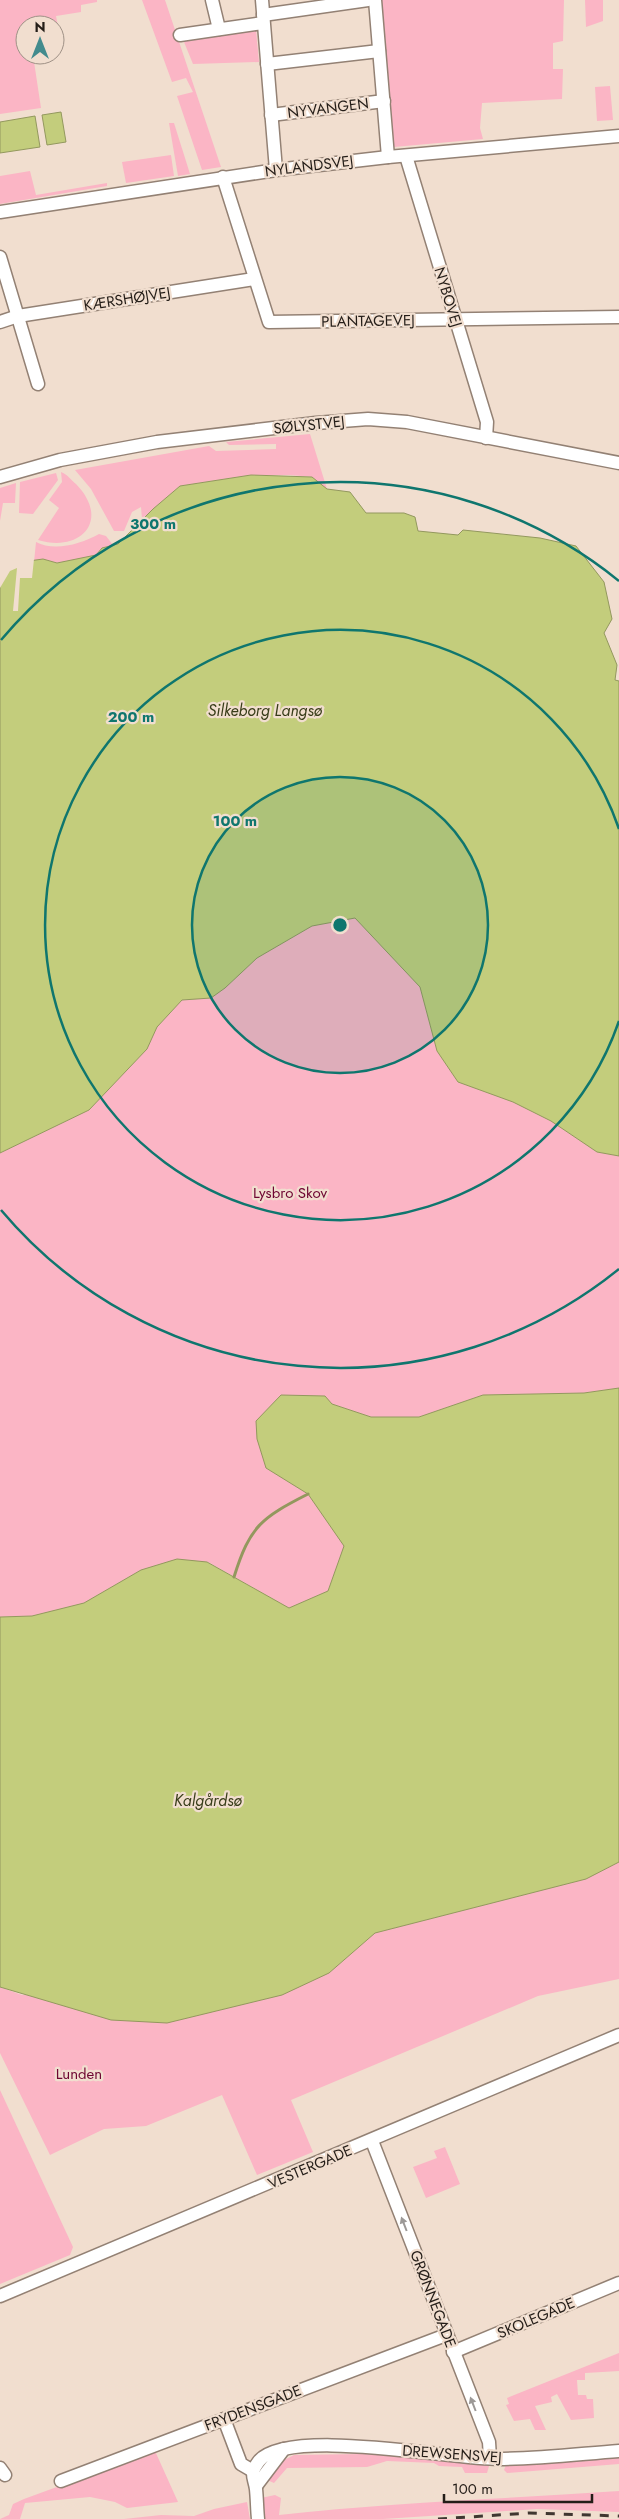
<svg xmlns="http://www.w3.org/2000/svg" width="619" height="2519" viewBox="0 0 619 2519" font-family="Jost,sans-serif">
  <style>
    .green { fill: #fbb5c5 }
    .water { fill: #c3cd7c; stroke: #93985e }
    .pier { fill: #f1decf }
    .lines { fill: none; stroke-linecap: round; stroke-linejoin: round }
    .stream { stroke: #93985e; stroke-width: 3 }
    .minor-casing { stroke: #938174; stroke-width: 15 }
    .minor { stroke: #fff; stroke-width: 12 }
    .rail { stroke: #403731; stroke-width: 3; stroke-dasharray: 9 9; stroke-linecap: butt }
    .oneway { fill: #9c9997 }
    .ring { fill: none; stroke: #0f766e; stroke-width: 2.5 }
    .labels { text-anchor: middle; stroke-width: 4.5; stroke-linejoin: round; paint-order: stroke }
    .street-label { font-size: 15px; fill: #241d18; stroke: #f1decf }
    .park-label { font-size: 15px; fill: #6e0632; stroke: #f1decf }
    .water-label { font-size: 16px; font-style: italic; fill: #393d1a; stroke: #f1decf }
    .centre { fill: #0f766e; stroke: #f1decf; stroke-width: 2.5 }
    .ring-label { font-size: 15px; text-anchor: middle; font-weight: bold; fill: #0f766e; stroke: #f1decf; stroke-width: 4.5; stroke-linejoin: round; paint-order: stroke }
  </style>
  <rect width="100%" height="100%" fill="#f1decf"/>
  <g class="green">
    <path d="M 0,0 L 97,0 L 97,2 L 81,5 L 81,12 L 56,16 L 60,36 L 55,37 L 55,25 L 25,25 L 25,55 L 33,55 L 41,108 L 0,114 Z"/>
    <path d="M 142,0 L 165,0 L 221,167 L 202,170 L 177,96 L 193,92 L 186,78 L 172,82 Z"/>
    <path d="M 377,0 L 564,0 L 563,41 L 553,43 L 553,69 L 563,69 L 562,99 L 482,103 L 480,128 L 483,139 L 394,147 L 390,142 Z"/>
    <path d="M 585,0 L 603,0 L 603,21 L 586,27 Z"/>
    <path d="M 256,30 L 259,62 L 193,64 L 184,42 L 185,39 Z"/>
    <path d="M 610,86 L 613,120 L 597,121 L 595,87 Z"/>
    <path d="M 169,123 L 174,123 L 190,174 L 178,176 Z"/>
    <path d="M 171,155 L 174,176 L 126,183 L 122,162 Z"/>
    <path d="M 30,171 L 36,195 L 107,183 L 107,186 L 0,204 L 0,176 Z"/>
    <path d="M 310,434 L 327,489 L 312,477 L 290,475 L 251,475 L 180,486 L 142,519 L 141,507 L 132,512 L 124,531 L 114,531 L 91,489 L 75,470 L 209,446 L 216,451 L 276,449 L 276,444 L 229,445 L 226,442 Z"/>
    <path d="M 61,472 C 67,474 71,480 76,484 C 111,520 81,553 38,540 L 59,508 L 49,500 L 62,482 Z"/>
    <path d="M 56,473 L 58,480 L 33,514 L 19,513 L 20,482 Z"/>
    <path d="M 16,483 L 15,503 L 3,503 L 0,521 L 0,488 Z"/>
    <path d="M 99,534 L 106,536 L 113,545 L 102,548 L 96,555 L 85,559 L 57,563 L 43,559 L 34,562 L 36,542 C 54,552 81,544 99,534 Z"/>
    <path d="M 355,918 L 420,987 L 437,1051 L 458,1082 L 513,1102 L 551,1121 L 597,1152 L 619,1156 L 619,1388 L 584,1393 L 483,1395 L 419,1417 L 371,1417 L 332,1404 L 266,1468 L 308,1494 L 345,1546 L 328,1591 L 289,1608 L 208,1562 L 141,1570 L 84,1603 L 32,1616 L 0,1617 L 0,1153 L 89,1110 L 147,1049 L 157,1027 L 182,1000 L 211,998 L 225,988 L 257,958 L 312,926 Z"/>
    <path d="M 619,1862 L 619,1979 L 538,1996 L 291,2100 L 313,2152 L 257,2175 L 222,2095 L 146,2126 L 104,2129 L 50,2155 L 0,2053 L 0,1987 L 22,1995 L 329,1973 L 375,1933 L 586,1879 Z"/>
    <path d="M 0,2090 L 73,2247 L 70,2255 L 0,2284 Z"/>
    <path d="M 445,2147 L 460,2184 L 426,2198 L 413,2167 L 437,2158 L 434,2151 Z"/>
    <path d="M 619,2353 L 619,2371 L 585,2373 L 585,2380 L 577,2380 L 578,2395 L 586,2395 L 587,2399 L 593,2399 L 594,2418 L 571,2420 L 557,2394 L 551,2397 L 552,2402 L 535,2406 L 546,2430 L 535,2430 L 530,2419 L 514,2421 L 506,2405 L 509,2404 L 507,2398 Z"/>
    <path d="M 155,2451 L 178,2502 L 127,2508 L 115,2502 L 90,2497 L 25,2503 L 20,2519 L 0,2519 L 9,2515 L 13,2504 L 24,2499 Z"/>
    <path d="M 363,2454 L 442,2458 L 489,2466 L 487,2473 L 465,2473 L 462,2467 L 439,2466 L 434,2463 L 387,2461 L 367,2467 L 287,2468 L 274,2483 L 267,2480 L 282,2461 L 294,2455 Z"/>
    <path d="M 619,2457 L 619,2464 L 507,2473 L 504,2470 L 506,2465 Z"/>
    <path d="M 619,2491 L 619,2512 L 537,2509 L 383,2519 L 264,2519 L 261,2498 L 275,2495 L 281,2498 L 279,2515 C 392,2502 505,2499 619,2491 Z"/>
    <path d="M 247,2502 L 250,2519 L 124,2519 L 161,2515 L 194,2516 L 214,2509 Z"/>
  </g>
  <g class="water">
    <path d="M 61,112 L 66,142 L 47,145 L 42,115 Z"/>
    <path d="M 35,116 L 40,147 L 0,153 L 0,122 Z"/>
    <path d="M 251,475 L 312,477 L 327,489 L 350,492 L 366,513 L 404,513 L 415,517 L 418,531 L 458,535 L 463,530 L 540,538 L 576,546 L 604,582 L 612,619 L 604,633 L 617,665 L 615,680 L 619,681 L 619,1156 L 597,1152 L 551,1121 L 513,1102 L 458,1082 L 437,1051 L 420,987 L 355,918 L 312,926 L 257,958 L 225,988 L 211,998 L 182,1000 L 157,1027 L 147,1049 L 89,1110 L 0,1153 L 0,565 L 43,559 L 57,563 L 96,555 L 102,548 L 118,544 L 153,509 L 180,486 Z"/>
    <path d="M 619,1388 L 619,1862 L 586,1879 L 375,1933 L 329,1973 L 282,1995 L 167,2023 L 111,2020 L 0,1987 L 0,1617 L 32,1616 L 84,1603 L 141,1570 L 177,1559 L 207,1562 L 289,1608 L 328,1591 L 344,1546 L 308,1494 L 266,1468 L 257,1439 L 256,1421 L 281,1395 L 325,1396 L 332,1404 L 371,1417 L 419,1417 L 483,1395 L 584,1393 Z"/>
  </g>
  <path class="pier" d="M 34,559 L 32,578 L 20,578 L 18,611 L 13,611 L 17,568 L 10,571 L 0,588 L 0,562 Z"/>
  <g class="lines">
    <path class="stream" d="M 234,1577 C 250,1526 261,1518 308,1494"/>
    <defs>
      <g id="minor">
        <path d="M 212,0 L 219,29"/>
        <path d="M 262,0 L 276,170"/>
        <path d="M 375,0 L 388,157"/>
        <path d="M 263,15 L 368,0"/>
        <path d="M 180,35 L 263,23"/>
        <path d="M 267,64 L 379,51"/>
        <path d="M 271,115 L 384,101"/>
        <path d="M 406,156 L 487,422 L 486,438"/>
        <path d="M 223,177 L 269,322 L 619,317"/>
        <path d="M 0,212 L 276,170 L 388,157 L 619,136"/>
        <path d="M 0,257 L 38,384"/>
        <path d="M 0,322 L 18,316 L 254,279"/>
        <path d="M 0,477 L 60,460 L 157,442 L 316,423 L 368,419 L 407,422 L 619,463"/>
        <path d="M 372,2141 L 489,2442 L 490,2458"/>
        <path d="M 0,2296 L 619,2035"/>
        <path d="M 453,2352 L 619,2283"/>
        <path d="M 224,2419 L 241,2464 L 253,2471"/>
        <path d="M 0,2468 L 5,2475"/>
        <path d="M 61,2481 L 446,2335"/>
        <path d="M 256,2486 L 284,2449"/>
        <path d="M 258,2519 C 257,2509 257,2499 256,2489 C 254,2476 249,2474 259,2461 C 288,2427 451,2459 498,2459 C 538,2459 579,2454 619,2451"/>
      </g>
    </defs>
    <use href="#minor" class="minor-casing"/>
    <use href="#minor" class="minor"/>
    <path class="rail" d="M 438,2519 L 529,2513 L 619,2516"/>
  </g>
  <defs><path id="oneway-solid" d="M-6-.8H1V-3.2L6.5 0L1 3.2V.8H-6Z" transform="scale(1.25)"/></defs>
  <g class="oneway">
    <use href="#oneway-solid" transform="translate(404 2224) rotate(-111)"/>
    <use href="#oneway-solid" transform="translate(473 2404) rotate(-111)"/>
  </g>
  <circle cx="340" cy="925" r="148" fill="#0f766e" fill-opacity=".12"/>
  <g class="ring">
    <circle cx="340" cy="925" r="148"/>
    <path d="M619 1021A295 295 0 1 1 619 829"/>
    <path d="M619 1269A443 443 0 0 1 1 1210M1 640A443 443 0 0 1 619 581"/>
  </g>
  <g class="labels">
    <g class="street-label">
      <text transform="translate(328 108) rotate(-7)" y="5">NYVANGEN</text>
      <text transform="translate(309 166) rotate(-7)" y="5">NYLANDSVEJ</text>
      <text transform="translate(448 297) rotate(73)" y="5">NYBOVEJ</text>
      <text transform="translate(127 299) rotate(-9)" y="5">KÆRSHØJVEJ</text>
      <text transform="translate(368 321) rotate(-1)" y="5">PLANTAGEVEJ</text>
      <text transform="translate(309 425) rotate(-6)" y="5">SØLYSTVEJ</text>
      <text transform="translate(310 2167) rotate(-23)" y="5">VESTERGADE</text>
      <text transform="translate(433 2299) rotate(69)" y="5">GRØNNEGADE</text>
      <text transform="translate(536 2318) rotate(-23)" y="5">SKOLEGADE</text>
      <text transform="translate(253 2408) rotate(-21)" y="5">FRYDENSGADE</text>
      <text transform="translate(452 2454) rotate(4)" y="5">DREWSENSVEJ</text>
    </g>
    <g class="park-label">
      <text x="290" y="1198">Lysbro Skov</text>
      <text x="79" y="2079">Lunden</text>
    </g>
    <g class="water-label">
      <text x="265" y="716">Silkeborg Langsø</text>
      <text x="208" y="1806">Kalgårdsø</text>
    </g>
  </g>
  <circle cx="340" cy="925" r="8" class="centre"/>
  <g class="ring-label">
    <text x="153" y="529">300 m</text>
    <text x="131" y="722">200 m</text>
    <text x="235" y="826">100 m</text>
  </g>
  <g transform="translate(40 40)"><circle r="24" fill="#f1decf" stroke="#9f9186"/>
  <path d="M0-4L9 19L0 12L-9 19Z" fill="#438b8d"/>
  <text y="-8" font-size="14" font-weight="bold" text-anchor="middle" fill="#241d18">N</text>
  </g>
  <path d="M444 2494v8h148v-8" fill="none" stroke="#241d18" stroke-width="2.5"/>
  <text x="452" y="2494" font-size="15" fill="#241d18" stroke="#f1decf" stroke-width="4" paint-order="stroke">100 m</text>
</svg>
